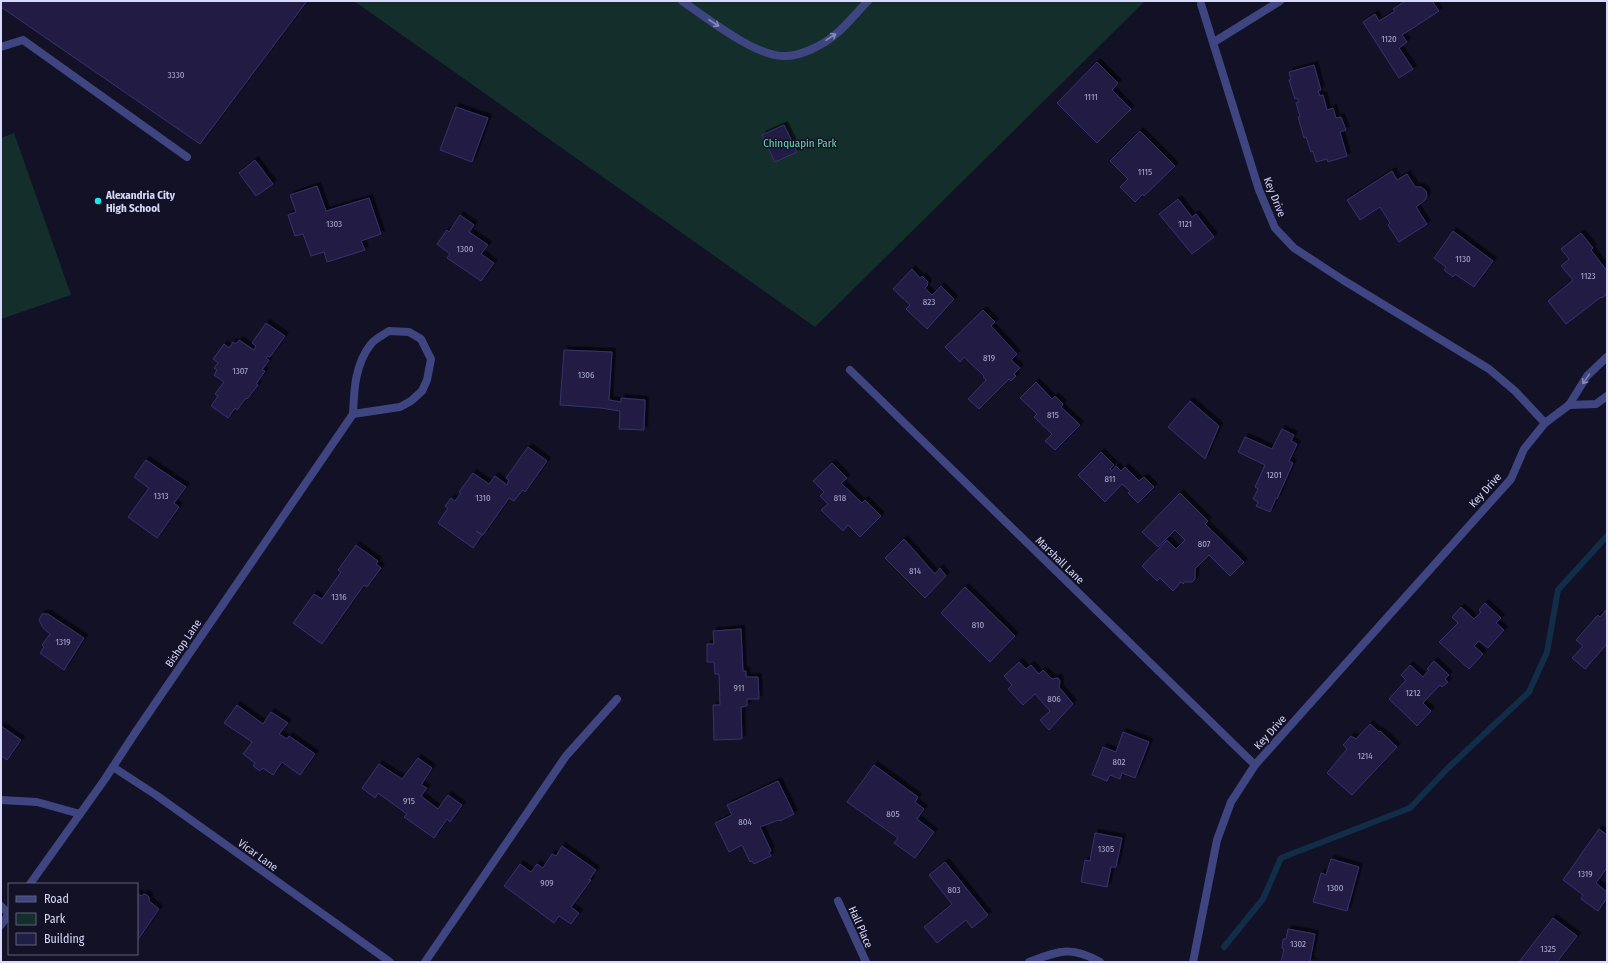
<svg xmlns="http://www.w3.org/2000/svg" width="1608" height="963" viewBox="0 0 1608 963" font-family="'Fira Sans Condensed',sans-serif">
  <style>
    .green { fill: #142f2b }
    .lines { fill: none; stroke-linecap: round; stroke-linejoin: round }
    .stream { stroke: #122d48; stroke-width: 6 }
    .building { fill: #211e45; stroke: #36326f; filter: url(#shadow) }
    .lane { stroke: #3f4581; stroke-width: 8 }
    .street { stroke: #3f4581; stroke-width: 8 }
    .oneway { stroke: #8488b8 }
    .poi-dot { fill: #12eee9; stroke: #121125; stroke-width: 1.5 }
    .labels { text-anchor: middle; stroke-width: 3; stroke-linejoin: round; paint-order: stroke }
    .number-label { font-size: 9px; fill: #aaaace }
    .park-label { font-size: 11px; fill: #69d8ae; stroke: #121125 }
    .poi-label { font-size: 11px; font-weight: bold; fill: #d8d9fc; stroke: #121125; text-anchor: start }
    .street-label { font-size: 11px; fill: #d8d9fc; stroke: #121125 }
  </style>
  <defs>
    <filter id="shadow"><feDropShadow dx="3.5" dy="-3.5" stdDeviation="0" flood-color="#0009"/></filter>
  </defs>
  <rect width="100%" height="100%" fill="#121125"/>
  <g class="green">
    <path d="M 354,1 L 1145,1 L 815,327 Z"/>
    <path d="M 14,133 L 71,295 L 1,319 L 1,138 Z"/>
  </g>
  <g class="lines">
    <path class="stream" d="M 1224,947 L 1263,899 L 1281,858 L 1410,808 L 1448,768 L 1529,692 L 1547,652 L 1558,590 L 1607,536"/>
  </g>
  <g class="building">
    <path d="M 1,1 L 307,1 L 200,144 L 1,7 Z"/>
    <path d="M 1405,1 L 1432,1 L 1439,11 L 1402,35 L 1407,42 L 1399,48 L 1413,69 L 1399,78 L 1363,22 L 1375,14 L 1379,21 L 1395,11 L 1393,9 Z"/>
    <path d="M 1097,62 L 1118,83 L 1112,90 L 1131,109 L 1097,143 L 1057,103 Z"/>
    <path d="M 1314,65 L 1321,90 L 1318,91 L 1320,96 L 1323,95 L 1327,110 L 1333,108 L 1336,118 L 1341,117 L 1346,130 L 1340,132 L 1347,156 L 1328,162 L 1327,159 L 1316,162 L 1313,151 L 1311,152 L 1306,137 L 1304,138 L 1298,117 L 1300,117 L 1296,103 L 1299,102 L 1297,98 L 1295,99 L 1289,80 L 1291,80 L 1289,72 Z"/>
    <path d="M 456,107 L 488,118 L 472,162 L 440,150 Z"/>
    <path d="M 784,125 L 797,152 L 775,162 L 762,135 Z"/>
    <path d="M 1140,131 L 1175,166 L 1144,196 L 1143,194 L 1135,202 L 1120,187 L 1128,179 L 1110,161 Z"/>
    <path d="M 255,160 L 273,184 L 256,196 L 239,173 Z"/>
    <path d="M 1392,171 L 1397,180 L 1407,174 L 1415,187 L 1421,187 L 1426,191 L 1427,196 L 1425,200 L 1416,207 L 1427,224 L 1399,242 L 1388,225 L 1390,223 L 1380,207 L 1360,220 L 1347,200 Z"/>
    <path d="M 317,186 L 326,211 L 369,198 L 381,234 L 361,241 L 365,250 L 327,262 L 324,252 L 311,256 L 303,234 L 295,236 L 288,215 L 296,212 L 290,195 Z"/>
    <path d="M 1178,199 L 1192,217 L 1196,214 L 1214,237 L 1192,254 L 1159,214 Z"/>
    <path d="M 460,215 L 474,225 L 469,232 L 488,245 L 481,254 L 494,263 L 481,281 L 447,258 L 450,254 L 437,244 L 447,230 L 449,232 Z"/>
    <path d="M 1453,231 L 1493,261 L 1474,287 L 1455,274 L 1453,277 L 1444,270 L 1446,267 L 1434,258 Z"/>
    <path d="M 1581,233 L 1593,248 L 1591,250 L 1607,271 L 1607,294 L 1602,298 L 1601,297 L 1566,324 L 1548,301 L 1573,280 L 1561,266 L 1569,259 L 1561,249 Z"/>
    <path d="M 912,269 L 920,278 L 922,276 L 928,282 L 927,284 L 928,285 L 925,288 L 932,295 L 941,286 L 954,299 L 927,329 L 906,309 L 910,305 L 893,289 Z"/>
    <path d="M 983,310 L 995,322 L 991,326 L 1017,354 L 1011,360 L 1020,368 L 1014,374 L 1016,376 L 1011,381 L 1009,379 L 979,409 L 968,399 L 986,380 L 983,377 L 984,376 L 964,357 L 960,362 L 945,347 Z"/>
    <path d="M 266,323 L 285,336 L 270,357 L 268,356 L 266,358 L 269,360 L 262,370 L 265,371 L 256,384 L 258,385 L 247,399 L 246,398 L 237,410 L 235,408 L 228,418 L 211,406 L 218,396 L 215,394 L 224,382 L 214,375 L 217,370 L 214,368 L 218,363 L 213,359 L 224,344 L 229,348 L 233,342 L 236,344 L 239,340 L 254,350 L 256,346 L 252,343 Z"/>
    <path d="M 564,350 L 612,352 L 609,400 L 621,402 L 621,398 L 645,400 L 644,430 L 619,429 L 620,411 L 601,408 L 560,405 Z"/>
    <path d="M 1036,382 L 1052,399 L 1055,396 L 1063,404 L 1061,407 L 1080,425 L 1055,450 L 1045,441 L 1052,434 L 1034,417 L 1037,414 L 1020,398 Z"/>
    <path d="M 1190,401 L 1219,426 L 1205,459 L 1168,427 Z"/>
    <path d="M 1282,429 L 1294,435 L 1291,441 L 1297,444 L 1289,461 L 1293,463 L 1277,499 L 1276,498 L 1270,512 L 1256,506 L 1258,502 L 1253,499 L 1258,489 L 1255,487 L 1265,465 L 1238,452 L 1245,437 L 1272,449 Z"/>
    <path d="M 528,447 L 547,461 L 525,492 L 523,490 L 514,501 L 509,498 L 483,535 L 476,531 L 482,535 L 473,548 L 438,523 L 448,508 L 445,506 L 451,498 L 455,501 L 461,493 L 459,492 L 473,473 L 489,484 L 495,476 L 507,485 L 509,480 L 506,478 Z"/>
    <path d="M 1101,452 L 1114,465 L 1110,469 L 1112,471 L 1116,466 L 1121,471 L 1125,467 L 1139,481 L 1144,477 L 1154,487 L 1138,503 L 1128,493 L 1130,491 L 1122,484 L 1105,502 L 1078,475 Z"/>
    <path d="M 146,460 L 186,487 L 174,503 L 179,507 L 157,538 L 128,517 L 149,488 L 134,477 Z"/>
    <path d="M 832,463 L 847,478 L 841,483 L 862,503 L 865,500 L 881,516 L 860,537 L 848,525 L 843,531 L 821,510 L 828,504 L 820,496 L 824,492 L 813,481 Z"/>
    <path d="M 1180,493 L 1208,521 L 1205,524 L 1244,562 L 1230,576 L 1209,555 L 1195,569 L 1195,579 L 1192,582 L 1184,582 L 1183,584 L 1181,582 L 1173,591 L 1160,578 L 1157,581 L 1142,566 L 1167,540 L 1176,549 L 1185,540 L 1175,530 L 1158,547 L 1142,532 Z"/>
    <path d="M 904,539 L 935,574 L 940,568 L 946,576 L 925,598 L 885,558 Z"/>
    <path d="M 356,545 L 378,561 L 376,564 L 381,568 L 367,587 L 364,585 L 322,644 L 293,623 L 314,594 L 322,599 L 341,572 L 338,570 Z"/>
    <path d="M 965,587 L 1015,636 L 990,662 L 941,613 Z"/>
    <path d="M 1485,603 L 1501,618 L 1496,623 L 1504,630 L 1488,648 L 1479,641 L 1474,646 L 1483,654 L 1469,669 L 1439,642 L 1458,623 L 1452,617 L 1461,607 L 1474,619 L 1481,612 L 1479,610 Z"/>
    <path d="M 1606,610 L 1607,644 L 1585,669 L 1572,658 L 1583,646 L 1576,640 L 1598,615 L 1600,617 Z"/>
    <path d="M 42,614 L 48,614 L 84,638 L 64,670 L 40,653 L 44,647 L 42,645 L 50,634 L 43,628 L 39,620 Z"/>
    <path d="M 741,629 L 743,671 L 746,671 L 746,677 L 758,677 L 759,699 L 747,699 L 747,706 L 741,707 L 742,739 L 714,740 L 713,705 L 720,705 L 719,674 L 715,674 L 714,662 L 707,662 L 707,644 L 714,644 L 713,631 Z"/>
    <path d="M 1434,661 L 1449,675 L 1445,679 L 1448,682 L 1442,687 L 1440,685 L 1423,703 L 1431,711 L 1417,726 L 1389,699 L 1406,680 L 1401,675 L 1410,665 L 1423,677 L 1429,670 L 1427,669 Z"/>
    <path d="M 1019,662 L 1026,669 L 1031,665 L 1039,674 L 1043,670 L 1052,679 L 1058,678 L 1060,681 L 1059,687 L 1073,704 L 1049,730 L 1040,720 L 1050,711 L 1035,694 L 1023,705 L 1008,689 L 1012,685 L 1004,676 Z"/>
    <path d="M 237,705 L 263,724 L 271,712 L 288,723 L 279,734 L 287,739 L 289,736 L 315,754 L 300,775 L 282,762 L 273,775 L 263,768 L 260,771 L 253,766 L 255,763 L 243,754 L 252,742 L 224,723 Z"/>
    <path d="M 1370,724 L 1379,732 L 1380,731 L 1397,747 L 1352,795 L 1327,773 L 1347,749 L 1343,745 L 1351,736 L 1356,739 Z"/>
    <path d="M 1,726 L 21,740 L 7,760 L 1,756 Z"/>
    <path d="M 1123,732 L 1149,742 L 1135,778 L 1122,773 L 1120,779 L 1110,775 L 1107,781 L 1092,775 L 1103,747 L 1116,752 Z"/>
    <path d="M 418,758 L 432,768 L 421,785 L 427,788 L 421,796 L 438,809 L 448,795 L 462,805 L 450,822 L 447,819 L 434,838 L 404,817 L 407,814 L 378,793 L 375,798 L 362,788 L 379,764 L 402,779 Z"/>
    <path d="M 874,765 L 918,797 L 915,802 L 924,809 L 917,819 L 934,832 L 915,858 L 894,843 L 898,838 L 847,802 Z"/>
    <path d="M 778,781 L 794,814 L 780,821 L 779,820 L 760,827 L 771,851 L 769,852 L 771,856 L 754,864 L 752,861 L 750,862 L 742,845 L 729,852 L 715,823 L 732,815 L 727,805 Z"/>
    <path d="M 1599,829 L 1607,835 L 1607,868 L 1596,883 L 1607,892 L 1607,898 L 1598,911 L 1581,899 L 1583,895 L 1563,880 Z"/>
    <path d="M 1095,833 L 1122,838 L 1116,867 L 1111,867 L 1107,887 L 1081,882 L 1085,860 L 1090,861 Z"/>
    <path d="M 562,846 L 596,870 L 589,880 L 591,880 L 571,907 L 579,913 L 571,924 L 559,916 L 554,923 L 504,886 L 520,864 L 531,872 L 537,864 L 543,868 L 552,854 L 556,856 Z"/>
    <path d="M 1331,859 L 1359,867 L 1347,911 L 1313,902 L 1321,873 L 1326,875 Z"/>
    <path d="M 945,862 L 988,915 L 972,928 L 966,920 L 937,943 L 924,927 L 952,904 L 929,875 Z"/>
    <path d="M 137,893 L 141,896 L 144,894 L 147,895 L 149,897 L 149,901 L 159,909 L 137,941 Z"/>
    <path d="M 1553,918 L 1577,936 L 1557,962 L 1519,962 Z"/>
    <path d="M 1288,929 L 1315,934 L 1310,961 L 1314,962 L 1281,962 L 1284,949 L 1282,948 L 1283,939 L 1286,939 Z"/>
  </g>
  <g class="lines">
    <g class="lane">
      <path d="M 1,47 L 23,40 L 187,157"/>
      <path d="M 1,800 L 37,802 L 80,814"/>
      <path d="M 1,906 L 9,914"/>
      <path d="M 425,962 L 566,756 L 617,699"/>
    </g>
    <g class="street">
      <path d="M 682,1 C 707,18 753,55 783,56 C 800,57 823,45 836,34 C 847,25 857,12 868,1"/>
      <path d="M 1201,4 L 1259,190 L 1275,228 L 1294,248 L 1343,280 L 1489,369 L 1515,391 L 1545,423"/>
      <path d="M 1214,42 L 1280,1"/>
      <path d="M 389,331 L 409,332 L 421,339 L 431,359 L 427,380 L 422,391 L 411,401 L 400,407 L 353,414 C 354,390 355,364 371,344 C 375,339 383,335 389,331 Z"/>
      <path d="M 850,370 L 1255,765"/>
      <path d="M 1569,405 L 1596,404 L 1607,396"/>
      <path d="M 113,767 L 156,795 L 390,962"/>
      <path d="M 30,884 L 105,779 L 135,733 L 353,414"/>
      <path d="M 838,901 L 866,962"/>
      <path d="M 1,925 L 9,914"/>
      <path d="M 1029,962 C 1059,951 1071,945 1100,962"/>
      <path d="M 1193,962 L 1217,840 L 1231,802 L 1255,765 L 1511,479 L 1524,449 L 1545,423 L 1569,405 L 1587,376 L 1607,357"/>
    </g>
  </g>
  <defs><path id="oneway-shaft" d="M-6 0H5M1.5-3L5.5 0L1.5 3" fill="none" stroke-width="1.6" stroke-linecap="round" stroke-linejoin="round"/></defs>
  <g class="oneway">
    <use href="#oneway-shaft" transform="translate(714 23) rotate(33)"/>
    <use href="#oneway-shaft" transform="translate(831 37) rotate(-33)"/>
    <use href="#oneway-shaft" transform="translate(1586 379) rotate(125)"/>
  </g>
  <circle class="poi-dot" cx="98" cy="201" r="4"/>
  <g class="labels">
    <g class="number-label">
      <text x="1389" y="42">1120</text>
      <text x="176" y="78">3330</text>
      <text x="1091" y="100">1111</text>
      <text x="1145" y="175">1115</text>
      <text x="334" y="227">1303</text>
      <text x="1185" y="227">1121</text>
      <text x="465" y="252">1300</text>
      <text x="1463" y="262">1130</text>
      <text x="1588" y="279">1123</text>
      <text x="929" y="305">823</text>
      <text x="989" y="361">819</text>
      <text x="240" y="374">1307</text>
      <text x="586" y="378">1306</text>
      <text x="1053" y="418">815</text>
      <text x="1274" y="478">1201</text>
      <text x="1110" y="482">811</text>
      <text x="161" y="499">1313</text>
      <text x="483" y="501">1310</text>
      <text x="840" y="501">818</text>
      <text x="1204" y="547">807</text>
      <text x="915" y="574">814</text>
      <text x="339" y="600">1316</text>
      <text x="978" y="628">810</text>
      <text x="63" y="645">1319</text>
      <text x="739" y="691">911</text>
      <text x="1413" y="696">1212</text>
      <text x="1054" y="702">806</text>
      <text x="1365" y="759">1214</text>
      <text x="1119" y="765">802</text>
      <text x="409" y="804">915</text>
      <text x="893" y="817">805</text>
      <text x="745" y="825">804</text>
      <text x="1106" y="852">1305</text>
      <text x="1585" y="877">1319</text>
      <text x="547" y="886">909</text>
      <text x="1335" y="891">1300</text>
      <text x="954" y="893">803</text>
      <text x="1298" y="947">1302</text>
      <text x="1548" y="952">1325</text>
    </g>
    <g class="park-label">
      <text x="800" y="147">Chinquapin Park</text>
    </g>
    <g class="poi-label">
      <text x="106" y="199">Alexandria City<tspan x="106" dy="13">High School</tspan></text>
    </g>
    <g class="street-label">
      <text transform="translate(1275 197) rotate(68)" y="4">Key Drive</text>
      <text transform="translate(1485 490) rotate(-48)" y="4">Key Drive</text>
      <text transform="translate(1060 560) rotate(44)" y="4">Marshall Lane</text>
      <text transform="translate(183 643) rotate(-56)" y="4">Bishop Lane</text>
      <text transform="translate(1270 732) rotate(-48)" y="4">Key Drive</text>
      <text transform="translate(258 855) rotate(36)" y="4">Vicar Lane</text>
      <text transform="translate(861 927) rotate(66)" y="4">Hall Place</text>
    </g>
  </g>
  <rect width="1608" height="963" fill="none" stroke="#d8d9fc" stroke-width="4"/>
  <rect x="8" y="883" width="130" height="72" fill="#121125" stroke="#61617b"/>
  <rect x="16" y="896" width="20" height="6" fill="#3f4581" stroke="#61617b"/>
  <text x="44" y="903" font-size="12" fill="#d8d9fc">Road</text>
  <rect x="16" y="913" width="20" height="12" fill="#142f2b" stroke="#61617b"/>
  <text x="44" y="923" font-size="12" fill="#d8d9fc">Park</text>
  <rect x="16" y="933" width="20" height="12" fill="#211e45" stroke="#61617b"/>
  <text x="44" y="943" font-size="12" fill="#d8d9fc">Building</text>
</svg>
